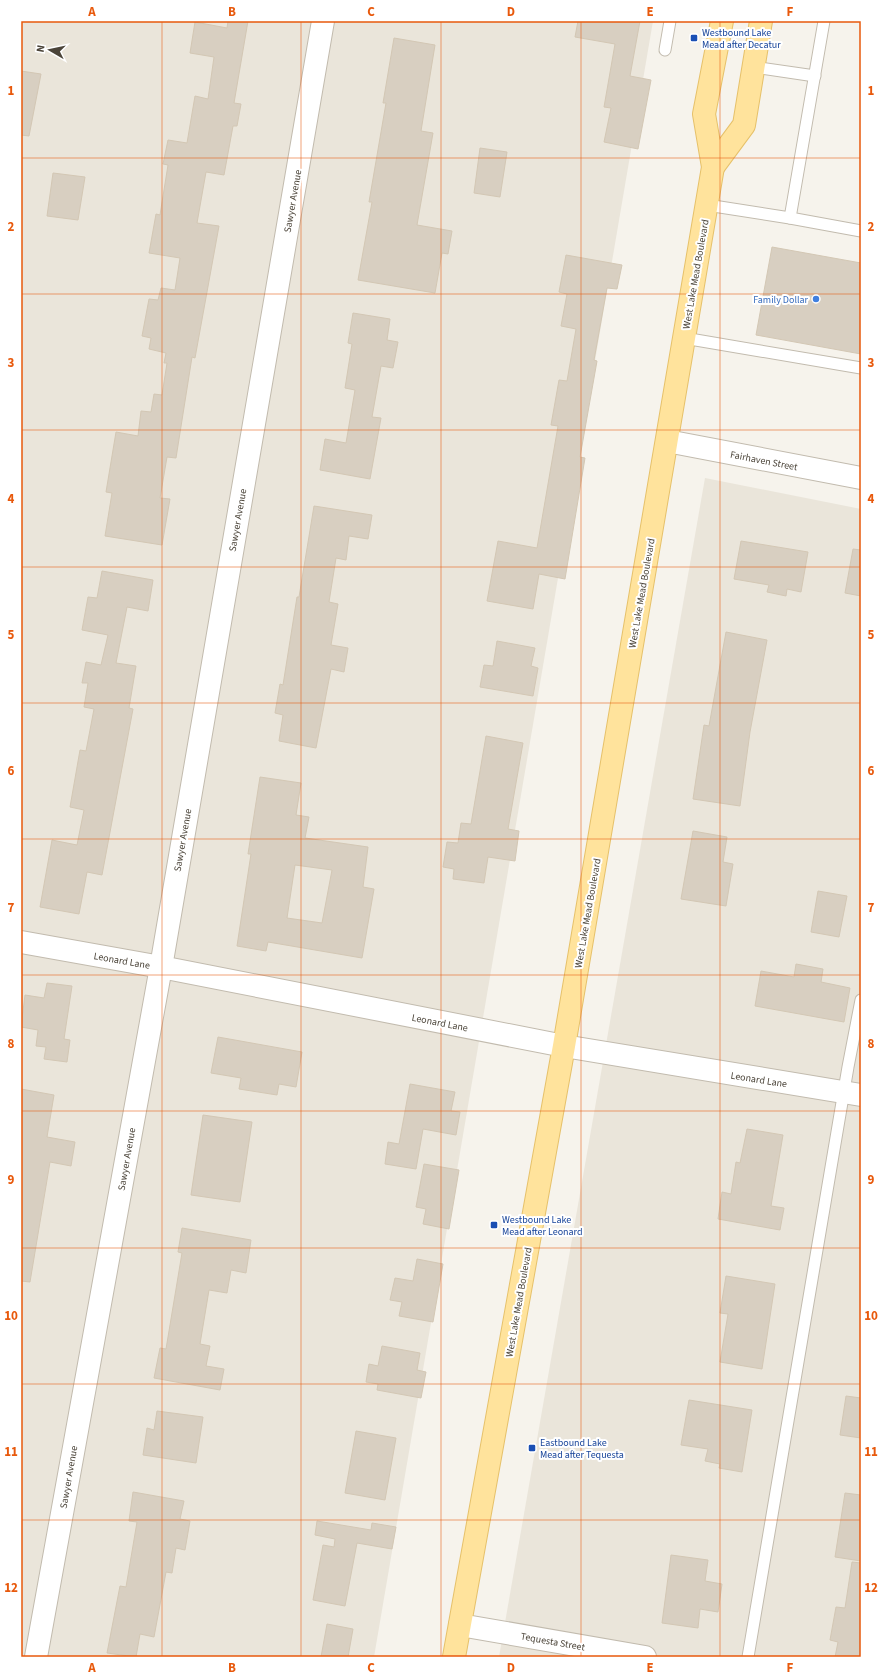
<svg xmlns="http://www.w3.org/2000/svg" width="882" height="1678" viewBox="0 0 882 1678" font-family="'Source Sans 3',sans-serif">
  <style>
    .residential { fill: #eae5da }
    .building { fill: #d8cfc1; stroke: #d3c7b4; fill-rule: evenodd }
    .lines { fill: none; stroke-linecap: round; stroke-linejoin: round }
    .service-casing { stroke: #c2bbae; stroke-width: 13 }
    .minor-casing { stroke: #c2bbae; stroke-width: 24 }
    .primary-casing { stroke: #e6c16a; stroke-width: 24 }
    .service { stroke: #fff; stroke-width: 11 }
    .minor { stroke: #fff; stroke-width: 22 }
    .primary { stroke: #ffe39c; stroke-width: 22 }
    .grid { fill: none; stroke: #e8590c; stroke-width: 1; stroke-opacity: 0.55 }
    .transit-dot { fill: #1a4fb4; stroke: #fff; stroke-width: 1.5 }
    .shop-dot { fill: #3f7fe0; stroke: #fff; stroke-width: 1.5 }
    .labels { text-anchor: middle; stroke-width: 4; stroke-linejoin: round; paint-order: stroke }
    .transit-label { font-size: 10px; fill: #164399; stroke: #fff; text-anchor: start }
    .street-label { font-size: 10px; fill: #4b4439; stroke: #fff }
    .shop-label { font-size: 10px; fill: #366cbe; stroke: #fff; text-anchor: end }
    .neatline { fill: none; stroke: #e8590c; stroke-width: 1.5 }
    .grid-label { font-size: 13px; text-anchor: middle; font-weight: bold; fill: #e8590c }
  </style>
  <rect width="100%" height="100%" fill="#f6f3ec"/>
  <g class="residential">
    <path d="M 21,21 L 653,21 L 374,1657 L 21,1657 Z"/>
    <path d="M 705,478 L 861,509 L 861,1657 L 499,1657 Z"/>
  </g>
  <g class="building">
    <path d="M 228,21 L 248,21 L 234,103 L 241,104 L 237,126 L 233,126 L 224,175 L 206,172 L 197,223 L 219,226 L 195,358 L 192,357 L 176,458 L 167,457 L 160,498 L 170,499 L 162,545 L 105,536 L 112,493 L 106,492 L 116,432 L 138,436 L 141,411 L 151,412 L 154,394 L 162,395 L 167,363 L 164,363 L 166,353 L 149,349 L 151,338 L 142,336 L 149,299 L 158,300 L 161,288 L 175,290 L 180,258 L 149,253 L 156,214 L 160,215 L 168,165 L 163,164 L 168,140 L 187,143 L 195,96 L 208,99 L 214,57 L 190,53 L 195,22 L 227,28 Z"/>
    <path d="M 578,21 L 640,21 L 630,76 L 651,80 L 638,149 L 604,142 L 611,108 L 604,107 L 615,44 L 575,37 Z"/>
    <path d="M 394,38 L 435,45 L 421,131 L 433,133 L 417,225 L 452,231 L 448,254 L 442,253 L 435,293 L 358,280 L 372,202 L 369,202 L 386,103 L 383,103 Z"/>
    <path d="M 21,71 L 41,74 L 29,136 L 21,135 Z"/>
    <path d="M 480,148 L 507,152 L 500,197 L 474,193 Z"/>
    <path d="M 53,173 L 85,177 L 78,220 L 47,216 Z"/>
    <path d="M 772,247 L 861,263 L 861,354 L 756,335 Z"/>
    <path d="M 566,255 L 622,265 L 617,289 L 607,288 L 594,360 L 597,361 L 580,457 L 585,458 L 565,579 L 539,574 L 533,609 L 487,601 L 498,541 L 537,548 L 558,426 L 551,425 L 559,380 L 567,381 L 576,329 L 561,326 L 567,294 L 559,292 Z"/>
    <path d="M 353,313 L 390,319 L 387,340 L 398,342 L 393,368 L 381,366 L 372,417 L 381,418 L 370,479 L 320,470 L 325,439 L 346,443 L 355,390 L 345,388 L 352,344 L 348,343 Z"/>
    <path d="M 314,506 L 372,515 L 368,539 L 349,536 L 346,560 L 336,558 L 329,602 L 338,604 L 331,645 L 348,648 L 344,672 L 331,669 L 316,748 L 279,741 L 283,715 L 275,713 L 280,684 L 283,685 L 297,597 L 299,597 Z"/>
    <path d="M 741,541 L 808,552 L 801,592 L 787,589 L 786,596 L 767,592 L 769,585 L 734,579 Z"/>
    <path d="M 853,549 L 861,550 L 861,596 L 845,593 Z"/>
    <path d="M 102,571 L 153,580 L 148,611 L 127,607 L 116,663 L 136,666 L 129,708 L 133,709 L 102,875 L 87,872 L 79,914 L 40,907 L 52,840 L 77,845 L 84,810 L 70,807 L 80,750 L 86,751 L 94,709 L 84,707 L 88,683 L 82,683 L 86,662 L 101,665 L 108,635 L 82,630 L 88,597 L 97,598 Z"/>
    <path d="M 726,632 L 767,640 L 750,732 L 740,806 L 693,799 L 704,725 L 709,726 Z"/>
    <path d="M 497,641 L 535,648 L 531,666 L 538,668 L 533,696 L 480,687 L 484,665 L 493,666 Z"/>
    <path d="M 486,736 L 523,743 L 508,829 L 519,831 L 515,861 L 488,857 L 484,883 L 453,879 L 454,869 L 443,867 L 447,842 L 458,843 L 461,823 L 471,824 Z"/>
    <path d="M 260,777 L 301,783 L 296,815 L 309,817 L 305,838 L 368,847 L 363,887 L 374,889 L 362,958 L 268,942 L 266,951 L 237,946 L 251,854 L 248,854 ZM 295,865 L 332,870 L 322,923 L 287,918 Z"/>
    <path d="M 693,831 L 727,837 L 723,862 L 733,864 L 726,906 L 681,899 Z"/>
    <path d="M 818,891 L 847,896 L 839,937 L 811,932 Z"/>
    <path d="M 796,964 L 823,969 L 821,982 L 850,988 L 844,1022 L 755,1006 L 761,971 L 794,977 Z"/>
    <path d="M 47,983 L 72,986 L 64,1039 L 70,1040 L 67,1062 L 44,1059 L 46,1047 L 36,1046 L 38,1030 L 21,1027 L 25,995 L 44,998 Z"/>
    <path d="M 218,1037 L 302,1052 L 296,1087 L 279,1084 L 277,1095 L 239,1089 L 241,1078 L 211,1073 Z"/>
    <path d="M 410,1084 L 455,1092 L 451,1111 L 460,1112 L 456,1135 L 423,1129 L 416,1169 L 385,1164 L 388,1142 L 399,1144 Z"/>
    <path d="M 21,1089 L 54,1095 L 47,1137 L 75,1142 L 71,1166 L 50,1162 L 30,1282 L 21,1281 Z"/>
    <path d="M 203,1115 L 252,1122 L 240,1202 L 191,1195 Z"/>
    <path d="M 747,1129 L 783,1135 L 771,1206 L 784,1208 L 780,1230 L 718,1219 L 722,1192 L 731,1194 L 736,1162 L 740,1163 Z"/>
    <path d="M 424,1164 L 459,1170 L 449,1229 L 423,1224 L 426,1209 L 416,1207 Z"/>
    <path d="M 182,1228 L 251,1240 L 246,1273 L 231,1270 L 227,1293 L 209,1290 L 200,1344 L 210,1346 L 206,1366 L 224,1369 L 220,1390 L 154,1378 L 160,1348 L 166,1349 L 182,1253 L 178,1252 Z"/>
    <path d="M 417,1259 L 443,1264 L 433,1322 L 399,1316 L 402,1302 L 390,1300 L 395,1278 L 413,1281 Z"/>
    <path d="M 726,1276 L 775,1284 L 762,1369 L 720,1362 L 728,1314 L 720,1313 Z"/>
    <path d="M 382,1346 L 420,1353 L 417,1370 L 426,1372 L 421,1398 L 377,1390 L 378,1384 L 366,1382 L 369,1364 L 378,1366 Z"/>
    <path d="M 846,1396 L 861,1398 L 861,1438 L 840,1435 Z"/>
    <path d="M 689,1400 L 752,1410 L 742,1472 L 719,1468 L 720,1464 L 705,1461 L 708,1449 L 681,1445 Z"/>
    <path d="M 157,1411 L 203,1417 L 196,1463 L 143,1455 L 147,1428 L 154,1430 Z"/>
    <path d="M 356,1431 L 396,1438 L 385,1500 L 345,1493 Z"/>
    <path d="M 133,1492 L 184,1501 L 180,1519 L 190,1521 L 185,1550 L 176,1548 L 172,1573 L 166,1572 L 154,1637 L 140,1634 L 136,1657 L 107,1653 L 120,1586 L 126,1587 L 137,1522 L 129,1521 Z"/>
    <path d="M 845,1493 L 861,1495 L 861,1561 L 835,1557 Z"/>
    <path d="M 317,1521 L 371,1530 L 372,1523 L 396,1527 L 392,1549 L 357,1543 L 345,1606 L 313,1600 L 323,1545 L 334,1547 L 335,1539 L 315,1535 Z"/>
    <path d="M 671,1555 L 708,1560 L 705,1581 L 722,1584 L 718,1612 L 700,1609 L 698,1628 L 662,1623 Z"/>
    <path d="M 852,1562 L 861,1563 L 861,1657 L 835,1657 L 838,1642 L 830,1640 L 836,1607 L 845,1608 Z"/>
    <path d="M 327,1624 L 353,1629 L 348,1657 L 321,1657 Z"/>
  </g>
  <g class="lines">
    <defs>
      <g id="service">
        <path d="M 665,50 L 670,21"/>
        <path d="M 753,67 L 815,76"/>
        <path d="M 707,205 L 790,218 L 824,21"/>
        <path d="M 790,218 L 861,231"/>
        <path d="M 684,338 L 861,368"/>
        <path d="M 748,1657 L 848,1067 L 861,1000"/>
      </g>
      <g id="minor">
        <path d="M 667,441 L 861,478"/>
        <path d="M 21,942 L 161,967 L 564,1046 L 861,1095"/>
        <path d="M 460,1625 L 645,1657"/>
        <path d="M 36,1657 L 161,967 L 323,21"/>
      </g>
      <g id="primary">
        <path d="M 713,167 L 744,125 L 761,21"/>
        <path d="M 454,1657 L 564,1046 L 713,167 L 704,114 L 722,21"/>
      </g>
    </defs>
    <use href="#service" class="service-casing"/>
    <use href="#minor" class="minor-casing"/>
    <use href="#primary" class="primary-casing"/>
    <use href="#service" class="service"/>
    <use href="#minor" class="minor"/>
    <use href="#primary" class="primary"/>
  </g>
  <path class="grid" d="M 162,21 L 162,1657M 301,21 L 301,1657M 441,21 L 441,1657M 581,21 L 581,1657M 720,21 L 720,1657M 21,158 L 861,158M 21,294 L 861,294M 21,430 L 861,430M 21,567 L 861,567M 21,703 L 861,703M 21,839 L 861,839M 21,975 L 861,975M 21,1111 L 861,1111M 21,1248 L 861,1248M 21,1384 L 861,1384M 21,1520 L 861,1520"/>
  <g class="transit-dot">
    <rect x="690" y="34" width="8" height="8" rx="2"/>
    <rect x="490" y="1221" width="8" height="8" rx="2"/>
    <rect x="528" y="1444" width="8" height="8" rx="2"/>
  </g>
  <circle class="shop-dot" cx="816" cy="299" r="4"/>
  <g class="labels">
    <g class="transit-label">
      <text x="702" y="36">Westbound Lake<tspan x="702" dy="12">Mead after Decatur</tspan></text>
      <text x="502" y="1223">Westbound Lake<tspan x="502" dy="12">Mead after Leonard</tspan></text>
      <text x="540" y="1446">Eastbound Lake<tspan x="540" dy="12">Mead after Tequesta</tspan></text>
    </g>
    <g class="street-label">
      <text transform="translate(292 201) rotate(-80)" y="4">Sawyer Avenue</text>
      <text transform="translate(695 274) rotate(-80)" y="4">West Lake Mead Boulevard</text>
      <text transform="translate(764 460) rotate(11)" y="4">Fairhaven Street</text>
      <text transform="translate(237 520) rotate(-80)" y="4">Sawyer Avenue</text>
      <text transform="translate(641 593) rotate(-80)" y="4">West Lake Mead Boulevard</text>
      <text transform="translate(182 840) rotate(-80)" y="4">Sawyer Avenue</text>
      <text transform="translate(587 913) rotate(-80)" y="4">West Lake Mead Boulevard</text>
      <text transform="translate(122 960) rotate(10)" y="4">Leonard Lane</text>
      <text transform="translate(440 1022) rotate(11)" y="4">Leonard Lane</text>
      <text transform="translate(759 1079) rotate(9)" y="4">Leonard Lane</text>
      <text transform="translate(126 1159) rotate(-80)" y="4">Sawyer Avenue</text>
      <text transform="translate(518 1302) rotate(-80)" y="4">West Lake Mead Boulevard</text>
      <text transform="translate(68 1477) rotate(-80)" y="4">Sawyer Avenue</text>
      <text transform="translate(553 1641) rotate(10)" y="4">Tequesta Street</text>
    </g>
    <g class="shop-label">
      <text x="808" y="303">Family Dollar</text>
    </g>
  </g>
  <rect width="882" height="1678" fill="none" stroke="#ffffff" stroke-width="44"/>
  <g transform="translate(50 50) rotate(279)" stroke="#ffffff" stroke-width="3" paint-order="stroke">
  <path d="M0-3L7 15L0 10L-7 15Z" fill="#4b4439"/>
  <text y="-6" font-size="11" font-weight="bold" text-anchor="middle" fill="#4b4439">N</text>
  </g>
  <rect x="22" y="22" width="838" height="1634" class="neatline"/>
  <g class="grid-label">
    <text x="92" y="16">A</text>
    <text x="232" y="16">B</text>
    <text x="371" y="16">C</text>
    <text x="511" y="16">D</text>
    <text x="650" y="16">E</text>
    <text x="790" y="16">F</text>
    <text x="11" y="95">1</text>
    <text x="871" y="95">1</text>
    <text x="11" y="231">2</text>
    <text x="871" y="231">2</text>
    <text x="11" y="367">3</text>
    <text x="871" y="367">3</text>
    <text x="11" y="503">4</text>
    <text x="871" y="503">4</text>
    <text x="11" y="639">5</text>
    <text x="871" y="639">5</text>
    <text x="11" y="775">6</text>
    <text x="871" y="775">6</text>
    <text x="11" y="912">7</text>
    <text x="871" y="912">7</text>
    <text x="11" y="1048">8</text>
    <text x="871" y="1048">8</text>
    <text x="11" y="1184">9</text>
    <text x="871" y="1184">9</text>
    <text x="11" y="1320">10</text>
    <text x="871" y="1320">10</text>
    <text x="11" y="1456">11</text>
    <text x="871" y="1456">11</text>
    <text x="11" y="1592">12</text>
    <text x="871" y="1592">12</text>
    <text x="92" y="1672">A</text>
    <text x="232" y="1672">B</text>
    <text x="371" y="1672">C</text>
    <text x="511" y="1672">D</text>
    <text x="650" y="1672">E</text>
    <text x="790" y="1672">F</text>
  </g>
</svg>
